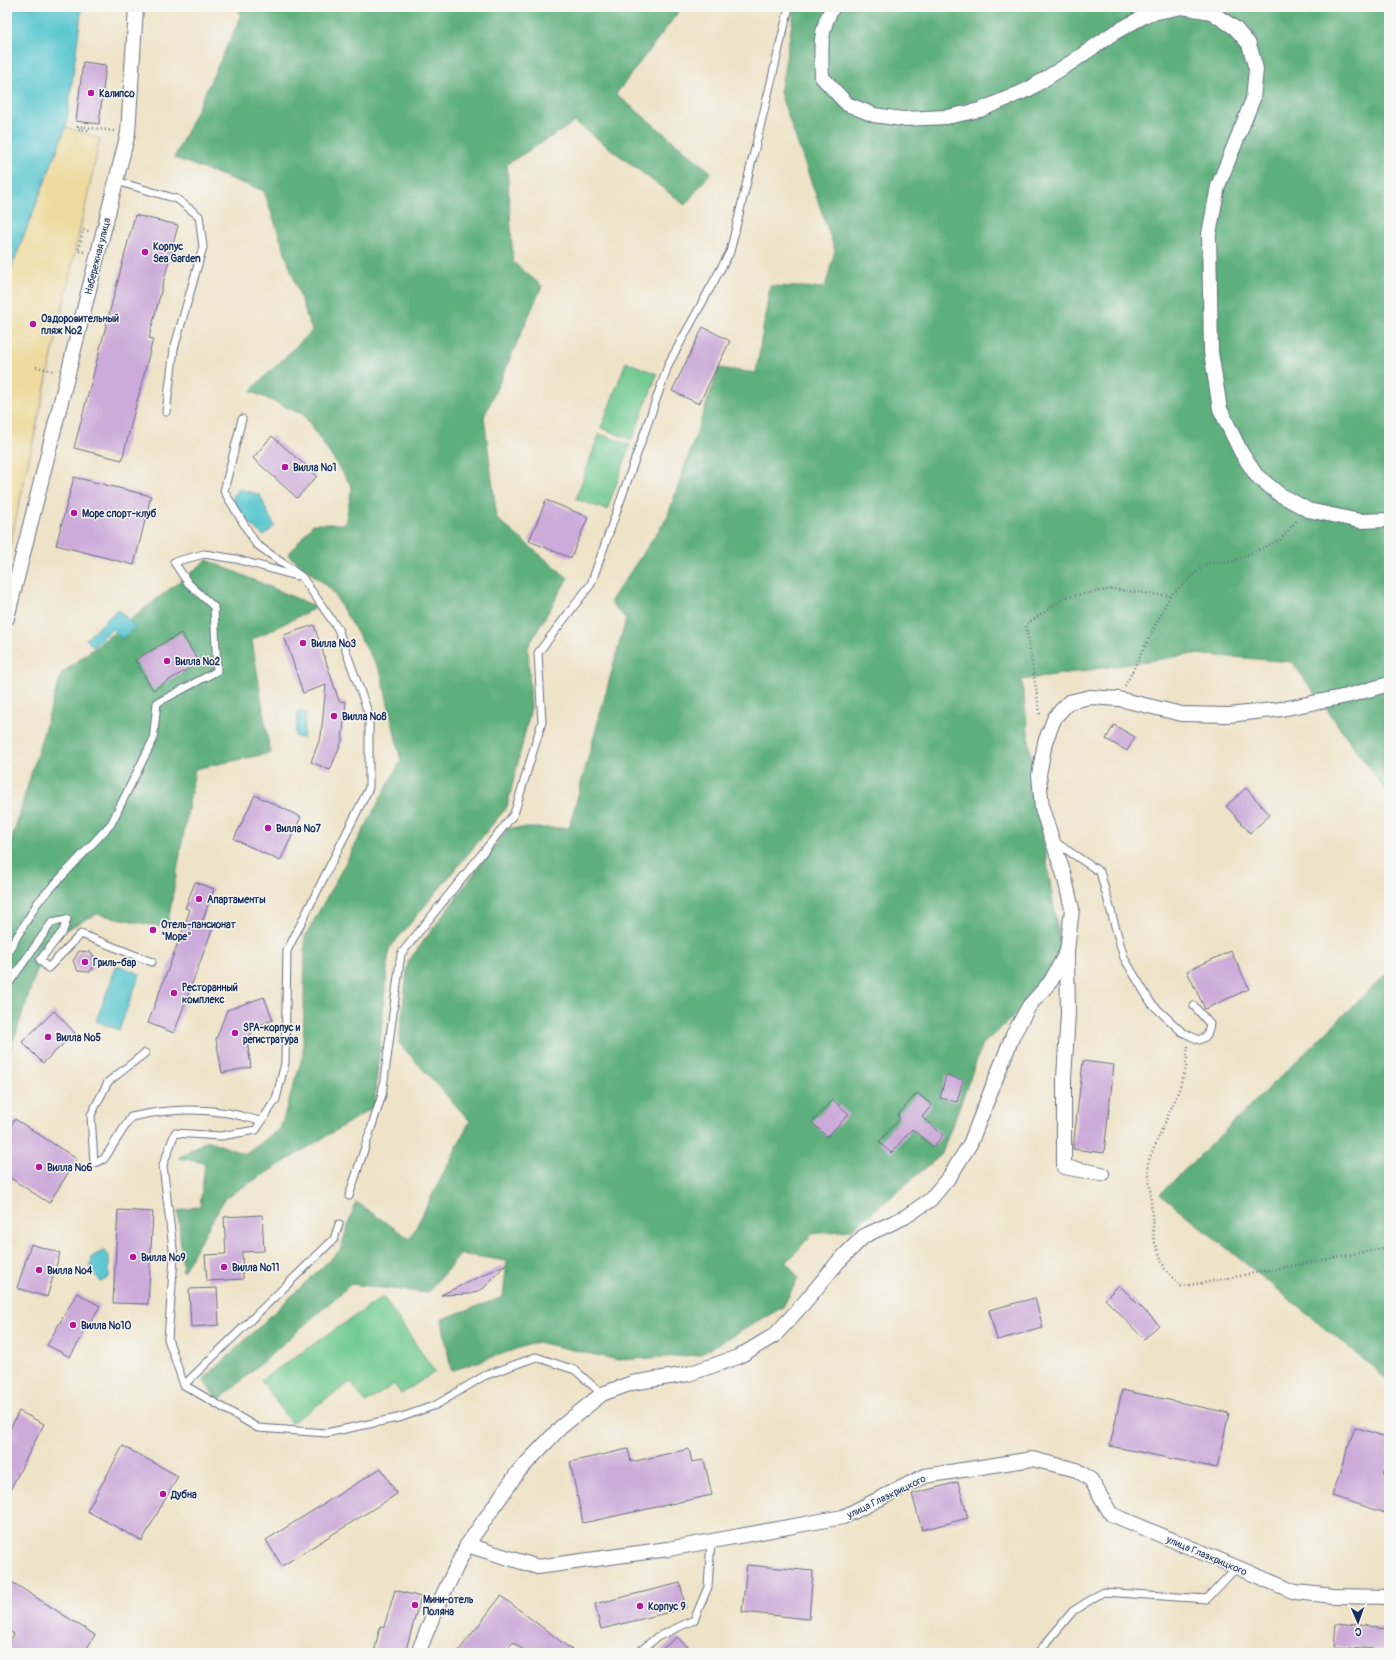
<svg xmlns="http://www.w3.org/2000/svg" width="1396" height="1660" viewBox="0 0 1396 1660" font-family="Pangolin,sans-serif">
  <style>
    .green { fill: #72cb91; stroke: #467d78 }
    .forest { fill: #5daf7b; stroke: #3c6f6c }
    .sand { fill: #eeda9e; stroke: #84847e }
    .water { fill: #5bc8d0; stroke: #3b7c97 }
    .building { fill: #ccaad9 }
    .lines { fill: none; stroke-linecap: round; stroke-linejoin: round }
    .lane-casing { stroke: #656e83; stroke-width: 9 }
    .street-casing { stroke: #656e83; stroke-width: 16 }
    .path { stroke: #656e83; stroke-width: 2.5; stroke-dasharray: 1 3; stroke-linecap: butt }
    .lane { stroke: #fff; stroke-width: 7 }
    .street { stroke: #fff; stroke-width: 14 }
    .poi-dot { fill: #b5179e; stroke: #f6f6f2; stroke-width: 1.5 }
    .labels { text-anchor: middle; stroke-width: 3; stroke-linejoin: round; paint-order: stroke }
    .poi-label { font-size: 10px; font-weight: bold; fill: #1b2f5e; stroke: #f6f6f2; text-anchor: start }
    .street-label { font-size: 10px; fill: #1b2f5e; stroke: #f6f6f2 }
  </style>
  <rect width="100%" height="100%" fill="#f6f6f2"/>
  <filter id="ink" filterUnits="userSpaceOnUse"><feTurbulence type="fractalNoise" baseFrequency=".025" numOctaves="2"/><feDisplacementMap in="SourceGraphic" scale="8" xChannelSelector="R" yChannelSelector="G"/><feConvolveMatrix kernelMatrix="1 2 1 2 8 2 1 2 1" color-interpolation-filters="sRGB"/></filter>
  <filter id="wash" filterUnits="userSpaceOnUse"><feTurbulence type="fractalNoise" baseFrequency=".012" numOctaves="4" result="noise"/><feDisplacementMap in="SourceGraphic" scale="16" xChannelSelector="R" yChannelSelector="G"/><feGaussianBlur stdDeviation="0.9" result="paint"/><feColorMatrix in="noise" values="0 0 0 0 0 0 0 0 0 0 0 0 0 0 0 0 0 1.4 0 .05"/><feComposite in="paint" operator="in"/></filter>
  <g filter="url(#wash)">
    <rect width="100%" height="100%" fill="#eee3c7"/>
    <g class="green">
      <path d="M 626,362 L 657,374 L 632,440 L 601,428 Z"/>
      <path d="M 599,434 L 630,445 L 607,510 L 576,499 Z"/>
      <path d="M 383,1297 L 435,1372 L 401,1394 L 394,1384 L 366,1403 L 351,1382 L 291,1423 L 261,1380 Z"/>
    </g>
    <g class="forest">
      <path d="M 237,7 L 682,7 L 616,94 L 711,172 L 685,205 L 575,122 L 507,164 L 513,262 L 542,286 L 484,417 L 497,519 L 568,578 L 528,647 L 531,708 L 507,807 L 389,949 L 374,1107 L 225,1198 L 183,1272 L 178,1211 L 200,1206 L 205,1163 L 178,1158 L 207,1140 L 244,1154 L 280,1129 L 303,1055 L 305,937 L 401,761 L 381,673 L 331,589 L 288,555 L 313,524 L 345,524 L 352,487 L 304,415 L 250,391 L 312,331 L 264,191 L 174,158 L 241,17 Z"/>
      <path d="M 811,7 L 1389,7 L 1389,795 L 1292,662 L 1194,654 L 1022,680 L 1033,775 L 1064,971 L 983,1044 L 941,1155 L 851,1230 L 812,1234 L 787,1262 L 798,1278 L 783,1307 L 699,1355 L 618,1360 L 537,1342 L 451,1371 L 442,1319 L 503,1297 L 507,1261 L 461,1254 L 427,1293 L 351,1284 L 218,1401 L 203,1380 L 340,1250 L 356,1202 L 410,1239 L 470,1121 L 399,1043 L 408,962 L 508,828 L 569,828 L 626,619 L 610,602 L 667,518 L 719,368 L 756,373 L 770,286 L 825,288 L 835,250 L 780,93 L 794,12 Z"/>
      <path d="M 207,560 L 317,607 L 252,640 L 270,753 L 195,769 L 167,928 L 97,914 L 47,939 L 7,1061 L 7,855 L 61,674 Z"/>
      <path d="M 1389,971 L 1389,1380 L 1160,1194 Z"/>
    </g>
    <path class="sand" d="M 66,127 L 100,139 L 7,559 L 7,279 Z"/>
    <g class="water">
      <path d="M 7,7 L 82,7 L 66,127 L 7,279 Z"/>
      <path d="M 240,489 L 260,495 L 268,514 L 275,526 L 263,536 L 235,508 L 233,495 Z"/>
      <path d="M 118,609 L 135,627 L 122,639 L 112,629 L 93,647 L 86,639 Z"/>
      <path d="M 298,712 L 306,713 L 303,738 L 295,737 Z"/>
      <path d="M 117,965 L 140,974 L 119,1030 L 96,1021 Z"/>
      <path d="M 104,1250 L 109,1256 L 109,1277 L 101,1282 L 90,1269 L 92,1257 Z"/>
    </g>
    <g id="blocks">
      <g class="building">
        <path d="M 83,62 L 106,65 L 99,124 L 76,121 Z"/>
        <path d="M 135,215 L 178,225 L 149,338 L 153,339 L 122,460 L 74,448 Z"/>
        <path d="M 703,327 L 730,341 L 699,404 L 672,391 Z"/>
        <path d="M 272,436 L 317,476 L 297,498 L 253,458 Z"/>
        <path d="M 74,477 L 151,496 L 134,565 L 56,545 Z"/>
        <path d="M 546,500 L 588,517 L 571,558 L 529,541 Z"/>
        <path d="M 314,625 L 339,701 L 346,702 L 342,741 L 330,770 L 311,762 L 321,736 L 326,685 L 303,693 L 284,635 Z"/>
        <path d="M 181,633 L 199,662 L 153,690 L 135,660 Z"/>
        <path d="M 1114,725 L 1135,737 L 1127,751 L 1106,739 Z"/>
        <path d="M 1246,788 L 1270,815 L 1250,833 L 1226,806 Z"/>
        <path d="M 255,795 L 301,817 L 280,861 L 234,839 Z"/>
        <path d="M 195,882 L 214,889 L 202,922 L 213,927 L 174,1033 L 148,1023 L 190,910 L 185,908 Z"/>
        <path d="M 79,951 L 91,952 L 97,962 L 90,972 L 78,971 L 73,961 Z"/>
        <path d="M 1231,951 L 1249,989 L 1205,1009 L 1187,971 Z"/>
        <path d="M 264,997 L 273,1020 L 256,1026 L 247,1040 L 251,1067 L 222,1073 L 216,1039 L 227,1010 Z"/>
        <path d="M 54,1011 L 75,1033 L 43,1063 L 22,1042 Z"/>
        <path d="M 1083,1061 L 1114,1065 L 1104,1153 L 1073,1149 Z"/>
        <path d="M 946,1075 L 963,1080 L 957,1102 L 940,1098 Z"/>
        <path d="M 917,1093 L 932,1105 L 922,1117 L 943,1135 L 933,1147 L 912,1129 L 891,1153 L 879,1142 L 900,1118 L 897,1116 Z"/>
        <path d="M 833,1100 L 849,1114 L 827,1137 L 812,1122 Z"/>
        <path d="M 15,1119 L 77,1159 L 49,1203 L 7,1176 L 7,1131 Z"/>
        <path d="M 118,1210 L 153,1212 L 148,1304 L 113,1303 Z"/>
        <path d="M 262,1215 L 264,1251 L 242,1252 L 243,1279 L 207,1281 L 205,1255 L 226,1254 L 224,1217 Z"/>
        <path d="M 31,1244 L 60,1253 L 47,1297 L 17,1288 Z"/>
        <path d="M 506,1264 L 484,1288 L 471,1294 L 441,1295 Z"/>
        <path d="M 1119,1285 L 1159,1325 L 1144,1339 L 1105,1299 Z"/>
        <path d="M 217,1288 L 219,1325 L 191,1327 L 189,1289 Z"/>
        <path d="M 77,1293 L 100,1306 L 70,1357 L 47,1345 Z"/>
        <path d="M 1035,1298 L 1043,1328 L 997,1340 L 989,1310 Z"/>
        <path d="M 1122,1390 L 1229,1413 L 1217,1468 L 1110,1446 Z"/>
        <path d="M 19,1411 L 44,1424 L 7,1496 L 7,1435 Z"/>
        <path d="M 1355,1427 L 1389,1438 L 1389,1459 L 1384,1474 L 1389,1476 L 1389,1514 L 1332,1496 Z"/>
        <path d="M 123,1446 L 178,1476 L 142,1541 L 87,1511 Z"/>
        <path d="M 628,1449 L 631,1462 L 689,1449 L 692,1462 L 704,1460 L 712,1495 L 583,1523 L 570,1462 Z"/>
        <path d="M 381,1468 L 397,1494 L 282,1566 L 266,1540 Z"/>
        <path d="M 958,1482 L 968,1518 L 922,1530 L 912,1494 Z"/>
        <path d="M 747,1565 L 813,1571 L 809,1619 L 742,1612 Z"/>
        <path d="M 7,1579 L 95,1635 L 84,1653 L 7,1653 L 7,1645 L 14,1634 L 7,1630 Z"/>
        <path d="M 680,1583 L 686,1608 L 601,1629 L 595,1604 Z"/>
        <path d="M 395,1590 L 421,1597 L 405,1653 L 374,1653 L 380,1626 L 384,1627 Z"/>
        <path d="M 501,1596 L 576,1653 L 527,1653 L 513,1642 L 504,1653 L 457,1653 Z"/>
        <path d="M 1336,1624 L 1389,1629 L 1389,1650 L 1334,1646 Z"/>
        <path d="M 677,1637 L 694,1653 L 657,1653 Z"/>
      </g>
    </g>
  </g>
  <g filter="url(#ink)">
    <use href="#blocks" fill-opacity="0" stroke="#656e83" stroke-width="1"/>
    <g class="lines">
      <defs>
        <g id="lane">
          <path d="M 116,181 L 177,199 L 199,216 L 203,247 L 174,349 L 166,412"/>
          <path d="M 242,419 L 224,491 L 256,544 L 302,577 L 338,629 L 369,715 L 369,788 L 287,951 L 285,1063 L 276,1099 L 256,1130 L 221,1136 L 175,1133 L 163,1165 L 174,1257 L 168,1339 L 184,1385 L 258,1428 L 326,1433 L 402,1417 L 436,1405 L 484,1376 L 536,1357 L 575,1370 L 602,1394"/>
          <path d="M 1055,842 L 1100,872 L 1124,958 L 1151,1003 L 1182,1032 L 1199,1040 L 1207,1036 L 1210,1024 L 1194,1006"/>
          <path d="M 7,953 L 38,902 L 111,824 L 153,740 L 157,703 L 217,671 L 214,607 L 188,583 L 174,562 L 204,554 L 236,559 L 296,576"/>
          <path d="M 7,986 L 52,922 L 67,919 L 63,931 L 40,960 L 48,968 L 81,934 L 152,962"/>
          <path d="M 145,1053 L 108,1082 L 91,1115 L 94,1163 L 104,1159 L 131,1117 C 162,1110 197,1108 228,1113 C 239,1115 251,1119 262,1121"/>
          <path d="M 349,1196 L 382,1095 L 401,954 L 514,814 L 542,722 L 538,653 L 591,584 L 669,363 L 730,252 L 789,7"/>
          <path d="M 184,1385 L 334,1239 L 339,1224"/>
          <path d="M 638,1653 L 657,1637 L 694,1620 L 708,1587 L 711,1541"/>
          <path d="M 1038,1653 L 1073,1611 L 1103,1592 L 1207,1599 L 1237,1567"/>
        </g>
        <g id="street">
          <path d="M 833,7 C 819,29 821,52 822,77 L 847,104 L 874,115 L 902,119 L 947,117 L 980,110 L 1029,89 L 1075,60 L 1112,34 L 1148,14 L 1182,7 L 1211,12 L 1235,28 L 1249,44 L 1256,69 L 1253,99 L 1218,186 L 1209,234 L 1211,352 L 1220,409 L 1241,452 L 1256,475 L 1279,494 L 1308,510 L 1360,521 L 1389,520"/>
          <path d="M 7,618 L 128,133 L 136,7"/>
          <path d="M 1067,953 L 1068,1013 L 1064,1078 L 1064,1167 L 1102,1174"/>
          <path d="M 467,1545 L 538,1567 L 668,1549 L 843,1517 L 925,1476 L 1032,1459 L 1077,1470 L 1091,1480 L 1111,1514 L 1295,1592 L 1334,1596 L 1389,1597"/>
          <path d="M 418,1653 L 435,1611 L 467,1545 L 518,1472 L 561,1427 L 602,1394 L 632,1383 L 688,1374 L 738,1357 L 775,1335 L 804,1303 L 838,1262 L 864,1236 L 905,1217 L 930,1200 L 950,1176 L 970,1144 L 1013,1035 L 1029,1006 L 1051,981 L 1067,951 L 1072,909 L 1064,875 L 1042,809 L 1039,775 L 1045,742 L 1055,717 L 1069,702 L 1090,697 L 1119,699 L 1182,714 L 1229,715 L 1282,709 L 1347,696 L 1389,684"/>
        </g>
      </defs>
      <use href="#lane" class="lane-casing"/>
      <use href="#street" class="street-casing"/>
      <g class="path">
        <path d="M 88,130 L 78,129 L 78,126 L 114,131"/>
        <path d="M 84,252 L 78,251 L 83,230 L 89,231"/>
        <path d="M 36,367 L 54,371"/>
        <path d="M 1125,686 L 1170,596 L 1207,563 L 1231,562 L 1280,540 L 1297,520"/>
        <path d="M 1040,714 L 1026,625 L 1066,597 L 1112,589 L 1170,596"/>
        <path d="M 1188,1046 L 1186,1068 L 1177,1095 L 1148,1162 L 1154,1240 L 1165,1269 L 1181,1286 L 1203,1283 L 1389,1247"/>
      </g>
      <use href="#lane" class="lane"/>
      <use href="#street" class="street"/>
    </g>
  </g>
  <g class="poi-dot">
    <circle cx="91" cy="93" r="4"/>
    <circle cx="145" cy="252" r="4"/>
    <circle cx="33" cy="324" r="4"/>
    <circle cx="285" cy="467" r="4"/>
    <circle cx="74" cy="513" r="4"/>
    <circle cx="303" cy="643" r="4"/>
    <circle cx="167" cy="661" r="4"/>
    <circle cx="334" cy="716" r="4"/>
    <circle cx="268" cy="828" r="4"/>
    <circle cx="199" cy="899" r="4"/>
    <circle cx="153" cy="930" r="4"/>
    <circle cx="85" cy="962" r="4"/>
    <circle cx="174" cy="993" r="4"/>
    <circle cx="235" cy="1033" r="4"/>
    <circle cx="48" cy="1037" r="4"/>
    <circle cx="39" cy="1167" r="4"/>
    <circle cx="133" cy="1257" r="4"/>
    <circle cx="224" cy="1267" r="4"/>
    <circle cx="39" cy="1270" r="4"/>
    <circle cx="73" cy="1325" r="4"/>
    <circle cx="163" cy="1494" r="4"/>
    <circle cx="415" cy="1605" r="4"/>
    <circle cx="640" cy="1606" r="4"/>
  </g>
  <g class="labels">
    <g class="poi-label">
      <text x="99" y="97">Калипсо</text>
      <text x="153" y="250">Корпус<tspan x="153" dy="12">Sea Garden</tspan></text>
      <text x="41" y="322">Оздоровительный<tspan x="41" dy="12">пляж №2</tspan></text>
      <text x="293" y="471">Вилла №1</text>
      <text x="82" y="517">Море спорт-клуб</text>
      <text x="311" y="647">Вилла №3</text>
      <text x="175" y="665">Вилла №2</text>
      <text x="342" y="720">Вилла №8</text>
      <text x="276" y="832">Вилла №7</text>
      <text x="207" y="903">Апартаменты</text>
      <text x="161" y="928">Отель-пансионат<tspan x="161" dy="12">"Море"</tspan></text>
      <text x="93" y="966">Гриль-бар</text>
      <text x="182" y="991">Ресторанный<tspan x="182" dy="12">комплекс</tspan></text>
      <text x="243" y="1031">SPA-корпус и<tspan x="243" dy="12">регистратура</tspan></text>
      <text x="56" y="1041">Вилла №5</text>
      <text x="47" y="1171">Вилла №6</text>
      <text x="141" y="1261">Вилла №9</text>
      <text x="232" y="1271">Вилла №11</text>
      <text x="47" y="1274">Вилла №4</text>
      <text x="81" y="1329">Вилла №10</text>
      <text x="171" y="1498">Дубна</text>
      <text x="423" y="1603">Мини-отель<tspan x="423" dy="12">Поляна</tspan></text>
      <text x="648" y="1610">Корпус 9</text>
    </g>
    <g class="street-label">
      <text transform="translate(97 256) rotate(-76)" y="4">Набережная улица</text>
      <text transform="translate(886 1496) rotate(-26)" y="4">улица Глазкрицкого</text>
      <text transform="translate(1207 1555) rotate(23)" y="4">улица Глазкрицкого</text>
    </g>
  </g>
  <rect width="1396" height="1660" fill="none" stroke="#f6f6f2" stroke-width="24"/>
  <g transform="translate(1358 1622) rotate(178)" stroke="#f6f6f2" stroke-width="3" paint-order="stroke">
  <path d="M0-3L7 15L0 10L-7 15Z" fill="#1b2f5e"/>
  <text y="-6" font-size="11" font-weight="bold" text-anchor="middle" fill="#1b2f5e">С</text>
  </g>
</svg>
